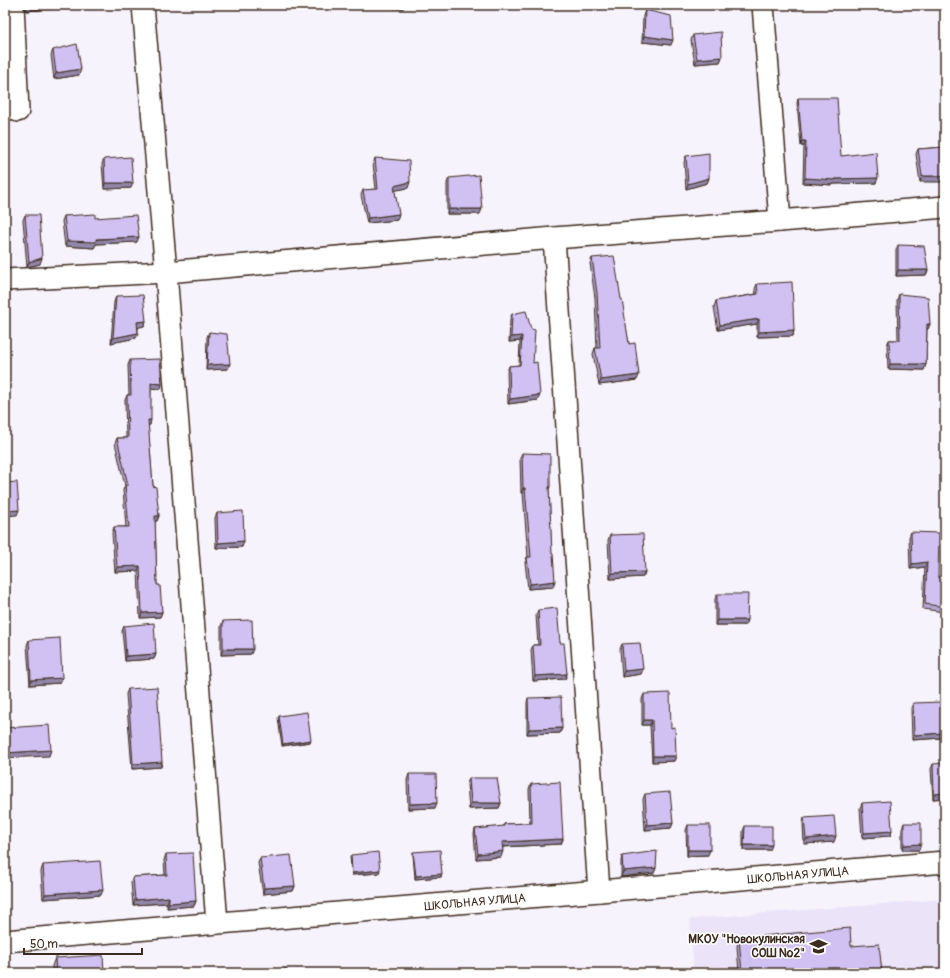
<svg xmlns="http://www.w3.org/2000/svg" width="950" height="978" viewBox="0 0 950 978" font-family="Pangolin,sans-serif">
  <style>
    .built { fill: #ebe4f9 }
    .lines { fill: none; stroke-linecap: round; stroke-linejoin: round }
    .minor-casing { stroke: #3b2a1e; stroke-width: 24 }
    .minor { stroke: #fff; stroke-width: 21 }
    .wall { fill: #b4a6d0; stroke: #3b2a1e }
    .shaded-wall { fill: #9287a9; stroke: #3b2a1e }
    .building { fill: #d1c1f2; stroke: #3b2a1e }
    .labels { text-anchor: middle; stroke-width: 3; stroke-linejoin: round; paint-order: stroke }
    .street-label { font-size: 12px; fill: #3b2a1e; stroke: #fff }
    .poi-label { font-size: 12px; font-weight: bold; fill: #3b2a1e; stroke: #fff; text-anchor: end }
  </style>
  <rect width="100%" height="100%" fill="#f6f3fc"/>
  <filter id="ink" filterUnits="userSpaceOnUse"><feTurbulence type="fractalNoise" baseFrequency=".025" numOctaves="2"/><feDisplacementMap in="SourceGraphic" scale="8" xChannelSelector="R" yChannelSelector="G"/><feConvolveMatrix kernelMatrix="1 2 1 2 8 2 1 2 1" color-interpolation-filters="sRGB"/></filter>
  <g filter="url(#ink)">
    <path class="built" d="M 945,899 L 945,973 L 694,973 L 690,919 Z"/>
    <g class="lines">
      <defs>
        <g id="minor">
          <path d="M 13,5 L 18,111"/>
          <path d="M 143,5 L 166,272 L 217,923"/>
          <path d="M 763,5 L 780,221"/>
          <path d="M 554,238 L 599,891"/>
          <path d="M 5,280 L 166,272 L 554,238 L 780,221 L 945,207"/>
          <path d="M 5,941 L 945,862"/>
        </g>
      </defs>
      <use href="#minor" class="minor-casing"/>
      <use href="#minor" class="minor"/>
    </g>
    <g class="wall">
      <path d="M 25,5 L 109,5 L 96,7 L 96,5 L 26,11 Z"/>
      <rect x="944" y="5" width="1" height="18"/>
      <path d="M 645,10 L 671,45 L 642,42 L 643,16 Z"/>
      <path d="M 693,35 L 722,57 L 720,62 L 695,64 L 691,40 Z"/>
      <path d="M 53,50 L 79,75 L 54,79 L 51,55 Z"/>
      <path d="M 798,98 L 841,156 L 876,183 L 833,184 L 833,185 L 803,183 L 804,146 L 801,146 L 797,103 Z"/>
      <path d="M 945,147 L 920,182 L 916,154 L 918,149 Z"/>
      <path d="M 686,156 L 709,178 L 707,183 L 686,189 L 684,162 Z"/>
      <path d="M 375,158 L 408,188 L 395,190 L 397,220 L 367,223 L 361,195 L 363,190 L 376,189 L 373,164 Z"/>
      <path d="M 104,159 L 131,188 L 104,189 L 102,164 Z"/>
      <path d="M 449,178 L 480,214 L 447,214 L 447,183 Z"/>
      <path d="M 25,215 L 40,264 L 27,267 L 23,220 Z"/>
      <path d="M 64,216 L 95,218 L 137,242 L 96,244 L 94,248 L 65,246 L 62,221 Z"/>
      <path d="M 898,245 L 928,270 L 926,275 L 896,276 L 896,250 Z"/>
      <path d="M 592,258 L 621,299 L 629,344 L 637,380 L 599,385 L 593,354 L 595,348 L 597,348 L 595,298 L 590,263 Z"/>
      <path d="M 757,284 L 794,330 L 793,336 L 757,337 L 757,324 L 718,330 L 714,307 L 716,301 L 756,294 L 755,289 Z"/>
      <path d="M 899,294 L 930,324 L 928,329 L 927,329 L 926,364 L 924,370 L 888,369 L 887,345 L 889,340 L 898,340 L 897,300 Z"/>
      <path d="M 116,296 L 146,321 L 144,326 L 138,327 L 138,333 L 136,338 L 111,343 L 114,302 Z"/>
      <path d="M 512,314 L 533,363 L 538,400 L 508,404 L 507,372 L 509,366 L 519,365 L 520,341 L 509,342 L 510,319 Z"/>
      <path d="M 209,332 L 228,369 L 206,370 L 207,337 Z"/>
      <path d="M 130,360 L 161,389 L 151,388 L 150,425 L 148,425 L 153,486 L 159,516 L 157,521 L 155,521 L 157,585 L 162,612 L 160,617 L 140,618 L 138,571 L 115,572 L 112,533 L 114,527 L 126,527 L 123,490 L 125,486 L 115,443 L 117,438 L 126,438 L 125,400 L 127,395 L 129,395 L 128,365 Z"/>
      <path d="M 522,453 L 550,487 L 549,489 L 553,587 L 528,589 L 525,562 L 527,557 L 528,557 L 523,493 L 521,493 L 520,458 Z"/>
      <path d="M 217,513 L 244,541 L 242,547 L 216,548 L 215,518 Z"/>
      <path d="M 911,532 L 938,577 L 945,592 L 945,610 L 944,612 L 923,609 L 925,567 L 910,569 L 909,537 Z"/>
      <path d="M 610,535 L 645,572 L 643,577 L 610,579 L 608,540 Z"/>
      <path d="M 717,594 L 746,625 L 715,625 L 715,599 Z"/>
      <path d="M 538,610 L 560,643 L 567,674 L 565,679 L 533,681 L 531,650 L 533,645 L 538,645 L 536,615 Z"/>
      <path d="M 223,621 L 251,654 L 221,655 L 221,626 Z"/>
      <path d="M 124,626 L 156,654 L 154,659 L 125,661 L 122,631 Z"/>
      <path d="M 29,640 L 62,678 L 60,683 L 30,685 L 27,645 Z"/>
      <path d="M 622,644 L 643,669 L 641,674 L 622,677 L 620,649 Z"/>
      <path d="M 128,689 L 162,762 L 161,767 L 132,769 L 126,694 Z"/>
      <path d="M 644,694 L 671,728 L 676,756 L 674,761 L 652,762 L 650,725 L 642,725 L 642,699 Z"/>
      <path d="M 528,698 L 562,728 L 560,733 L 527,734 L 527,703 Z"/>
      <path d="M 913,703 L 942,738 L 912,740 L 911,708 Z"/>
      <path d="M 279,716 L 311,740 L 310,742 L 282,746 L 278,718 Z"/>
      <path d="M 933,764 L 945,798 L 933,799 L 931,769 Z"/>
      <path d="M 409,774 L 435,808 L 408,809 L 407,780 Z"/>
      <path d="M 469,778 L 501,803 L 499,808 L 469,809 L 467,784 Z"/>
      <path d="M 531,784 L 563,839 L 561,844 L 503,847 L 501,857 L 476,859 L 474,834 L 475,829 L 504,827 L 504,824 L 530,823 L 529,789 Z"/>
      <path d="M 645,794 L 673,823 L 671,828 L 645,830 L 643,799 Z"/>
      <path d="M 862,803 L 892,831 L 890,836 L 862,838 L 860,808 Z"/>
      <path d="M 804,818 L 834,842 L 804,844 L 803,823 Z"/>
      <path d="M 904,823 L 919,850 L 902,850 L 902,828 Z"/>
      <path d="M 688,825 L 708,855 L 687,856 L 686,830 Z"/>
      <path d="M 745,826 L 770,850 L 743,850 L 743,831 Z"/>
      <path d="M 413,852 L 442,874 L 441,877 L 415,879 L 413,855 Z"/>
      <path d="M 166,854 L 196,901 L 194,906 L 167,908 L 167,903 L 133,905 L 131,882 L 133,877 L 165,875 L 164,860 Z"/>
      <path d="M 351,855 L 379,873 L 352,875 L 350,857 Z"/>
      <path d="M 622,856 L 656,868 L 654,873 L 621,877 L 621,861 Z"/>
      <path d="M 260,858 L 295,886 L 293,891 L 263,894 L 258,863 Z"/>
      <path d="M 43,865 L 101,895 L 43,899 L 41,871 Z"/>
      <path d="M 739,938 L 851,946 L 882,973 L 739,973 L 737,946 Z"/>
      <path d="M 55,958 L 104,973 L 52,973 L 52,966 Z"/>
    </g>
    <g class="shaded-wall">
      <path d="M 28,5 L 96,5 L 26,11 Z"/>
      <path d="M 96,5 L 109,5 L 96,7 Z"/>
      <path d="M 379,5 L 404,5 L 403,9 L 378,6 Z"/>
      <path d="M 644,36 L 673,40 L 671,45 L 642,42 Z"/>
      <path d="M 722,57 L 720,62 L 695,64 L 697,59 Z"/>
      <path d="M 81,69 L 79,75 L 54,79 L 56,73 Z"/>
      <path d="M 802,141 L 806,141 L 804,146 L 801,146 Z"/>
      <path d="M 922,176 L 945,176 L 945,182 L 920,182 Z"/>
      <path d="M 709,178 L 707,183 L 686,189 L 688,184 Z"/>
      <path d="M 805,178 L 835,179 L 878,178 L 876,183 L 833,184 L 833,185 L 803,183 Z"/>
      <path d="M 410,182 L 408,188 L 392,191 L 394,186 Z"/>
      <path d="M 105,183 L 133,183 L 131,188 L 104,189 Z"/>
      <path d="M 449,209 L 482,209 L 480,214 L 447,214 Z"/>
      <path d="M 399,214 L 397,220 L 367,223 L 368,218 Z"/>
      <path d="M 139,237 L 137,242 L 96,244 L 94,248 L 65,246 L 67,241 Z"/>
      <path d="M 42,258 L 40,264 L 27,267 L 29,262 Z"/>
      <path d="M 898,270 L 928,270 L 926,275 L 896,276 Z"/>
      <path d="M 759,319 L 757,324 L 718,330 L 720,325 Z"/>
      <path d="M 146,321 L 144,326 L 136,328 L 137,322 Z"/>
      <path d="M 927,324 L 930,324 L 928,329 L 926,329 Z"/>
      <path d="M 794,330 L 793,336 L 757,337 L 759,332 Z"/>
      <path d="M 138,333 L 136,338 L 111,343 L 113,338 Z"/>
      <path d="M 522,336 L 520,341 L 509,342 L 511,337 Z"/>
      <path d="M 230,364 L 228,369 L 206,370 L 207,365 Z"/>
      <path d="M 890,364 L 926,364 L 924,370 L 888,369 Z"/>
      <path d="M 639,375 L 637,380 L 599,385 L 601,380 Z"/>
      <path d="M 151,383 L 162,384 L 161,389 L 149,388 Z"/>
      <path d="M 540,395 L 538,400 L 508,404 L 510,399 Z"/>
      <path d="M 148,420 L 151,420 L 150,425 L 146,425 Z"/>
      <path d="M 523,488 L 525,488 L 523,493 L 521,493 Z"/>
      <path d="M 19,510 L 17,515 L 5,516 L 5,511 Z"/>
      <path d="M 155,516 L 159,516 L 157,521 L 153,521 Z"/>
      <path d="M 244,541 L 242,547 L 216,548 L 218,543 Z"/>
      <path d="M 927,562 L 925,567 L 910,569 L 912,564 Z"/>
      <path d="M 140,566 L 138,571 L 115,572 L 117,567 Z"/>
      <path d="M 645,572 L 643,577 L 610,579 L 612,573 Z"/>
      <path d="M 555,581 L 553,587 L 528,589 L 530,584 Z"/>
      <path d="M 162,612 L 160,617 L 140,618 L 142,613 Z"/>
      <path d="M 717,620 L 747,620 L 746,625 L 715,625 Z"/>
      <path d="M 223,649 L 253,649 L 251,654 L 221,655 Z"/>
      <path d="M 156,654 L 154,659 L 125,661 L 126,656 Z"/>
      <path d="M 643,669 L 641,674 L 622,677 L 624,671 Z"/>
      <path d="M 567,674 L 565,679 L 533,681 L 535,676 Z"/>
      <path d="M 62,678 L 60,683 L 30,685 L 31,680 Z"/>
      <path d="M 644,720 L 652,720 L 650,725 L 642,725 Z"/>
      <path d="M 562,728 L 560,733 L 527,734 L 529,729 Z"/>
      <path d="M 943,733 L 942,738 L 912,740 L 914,735 Z"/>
      <path d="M 311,740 L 310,742 L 282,746 L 283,744 Z"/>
      <path d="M 51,750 L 49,756 L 5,758 L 5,753 Z"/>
      <path d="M 653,756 L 676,756 L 674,761 L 652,762 Z"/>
      <path d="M 162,762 L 161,767 L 132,769 L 133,764 Z"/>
      <path d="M 945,793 L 945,798 L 933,799 L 934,794 Z"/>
      <path d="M 437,803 L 435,808 L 408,809 L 410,804 Z"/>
      <path d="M 471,803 L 501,803 L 499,808 L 469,809 Z"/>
      <path d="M 673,823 L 671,828 L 645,830 L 647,825 Z"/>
      <path d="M 892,831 L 890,836 L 862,838 L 864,833 Z"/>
      <path d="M 836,836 L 834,842 L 804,844 L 806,839 Z"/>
      <path d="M 563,839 L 561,844 L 500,847 L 502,842 Z"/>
      <path d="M 921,844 L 919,850 L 902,850 L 904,845 Z"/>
      <path d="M 744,845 L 772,845 L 770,850 L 743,850 Z"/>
      <path d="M 688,850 L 710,850 L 708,855 L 687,856 Z"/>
      <path d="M 503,851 L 501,857 L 476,859 L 478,854 Z"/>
      <path d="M 656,868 L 654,873 L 621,877 L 623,871 Z"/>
      <path d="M 380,870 L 379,873 L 352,875 L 352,873 Z"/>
      <path d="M 442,874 L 441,877 L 415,879 L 416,876 Z"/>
      <path d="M 295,886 L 293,891 L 263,894 L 264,888 Z"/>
      <path d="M 103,890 L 101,895 L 43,899 L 45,894 Z"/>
      <path d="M 169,897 L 167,903 L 133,905 L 135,900 Z"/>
      <path d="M 196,901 L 194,906 L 167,908 L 169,903 Z"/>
    </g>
    <g class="building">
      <path d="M 645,10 L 671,16 L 673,40 L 644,36 Z"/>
      <path d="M 721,32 L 722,57 L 697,59 L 693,35 Z"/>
      <path d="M 77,44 L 81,69 L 56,73 L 53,50 Z"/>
      <path d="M 798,98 L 837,98 L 841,156 L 876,152 L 878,178 L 835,179 L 835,180 L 805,178 L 806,141 L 802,141 Z"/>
      <path d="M 945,147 L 945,176 L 922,176 L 918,149 Z"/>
      <path d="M 709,153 L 709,178 L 688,184 L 686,156 Z"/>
      <path d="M 131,157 L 133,183 L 105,183 L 104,159 Z"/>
      <path d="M 375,158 L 409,161 L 410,182 L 394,186 L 399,214 L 368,218 L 363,190 L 378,189 Z"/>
      <path d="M 479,175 L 482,209 L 449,209 L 449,178 Z"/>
      <path d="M 95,214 L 95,218 L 136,215 L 139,237 L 96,239 L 96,242 L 67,241 L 64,216 Z"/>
      <path d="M 25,215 L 39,215 L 42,258 L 29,262 Z"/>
      <path d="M 898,245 L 924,246 L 928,270 L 898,270 Z"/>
      <path d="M 614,256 L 621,299 L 622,299 L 629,344 L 635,343 L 639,375 L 601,380 L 595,348 L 600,348 L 597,293 L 592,258 Z"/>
      <path d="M 792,282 L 794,330 L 759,332 L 759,319 L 720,325 L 716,301 L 758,294 L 757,284 Z"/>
      <path d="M 899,294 L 928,297 L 930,324 L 927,324 L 926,364 L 890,364 L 889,340 L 900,340 Z"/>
      <path d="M 143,295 L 146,321 L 137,322 L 138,333 L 113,338 L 116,296 Z"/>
      <path d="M 526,311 L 531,329 L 535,330 L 533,363 L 537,362 L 540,395 L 510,399 L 509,366 L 520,365 L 522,336 L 511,337 L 512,314 Z"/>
      <path d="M 209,332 L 227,334 L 230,364 L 207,365 Z"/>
      <path d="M 160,359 L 162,384 L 151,383 L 151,420 L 148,420 L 153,486 L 156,487 L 159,516 L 155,516 L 157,585 L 160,585 L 162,612 L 142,613 L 140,566 L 117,567 L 114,527 L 129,527 L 125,485 L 128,485 L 117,438 L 128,438 L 127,395 L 131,395 L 130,360 Z"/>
      <path d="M 522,453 L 550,454 L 550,487 L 549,487 L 552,554 L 553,554 L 555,581 L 530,584 L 527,557 L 531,557 L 525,488 L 523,488 Z"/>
      <path d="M 17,482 L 19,510 L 5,511 L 5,483 Z"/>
      <path d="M 243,511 L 244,541 L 218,543 L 217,513 Z"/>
      <path d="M 911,532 L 939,533 L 938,577 L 944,577 L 945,592 L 945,607 L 925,604 L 927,562 L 912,564 Z"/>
      <path d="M 643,534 L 645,572 L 612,573 L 610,535 Z"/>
      <path d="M 717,594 L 748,594 L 747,620 L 717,620 Z"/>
      <path d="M 557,608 L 560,643 L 564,643 L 567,674 L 535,676 L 533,645 L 540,645 L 538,610 Z"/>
      <path d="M 252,620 L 253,649 L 223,649 L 223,621 Z"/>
      <path d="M 154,623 L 156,654 L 126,656 L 124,626 Z"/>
      <path d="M 60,638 L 62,678 L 31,680 L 29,640 Z"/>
      <path d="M 640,643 L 643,669 L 624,671 L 622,644 Z"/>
      <path d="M 157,687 L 162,762 L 133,764 L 128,689 Z"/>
      <path d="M 670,693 L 671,728 L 675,727 L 676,756 L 653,756 L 652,720 L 644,720 L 644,694 Z"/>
      <path d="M 561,697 L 562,728 L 529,729 L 528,698 Z"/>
      <path d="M 942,702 L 943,733 L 914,735 L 913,703 Z"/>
      <path d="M 307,712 L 311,740 L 283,744 L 279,716 Z"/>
      <path d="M 49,725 L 51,750 L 5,753 L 5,728 Z"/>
      <path d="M 945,763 L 945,793 L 934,794 L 933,764 Z"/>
      <path d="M 409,774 L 436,774 L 437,803 L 410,804 Z"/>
      <path d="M 469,778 L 497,778 L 501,803 L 471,803 Z"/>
      <path d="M 560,782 L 563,839 L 502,842 L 503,851 L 478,854 L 475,829 L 504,826 L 504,824 L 532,823 L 531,784 Z"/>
      <path d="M 670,792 L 673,823 L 647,825 L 645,794 Z"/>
      <path d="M 890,801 L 892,831 L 864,833 L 862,803 Z"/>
      <path d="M 834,816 L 836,836 L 806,839 L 804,818 Z"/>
      <path d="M 904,823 L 921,823 L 921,844 L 904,845 Z"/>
      <rect x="688" y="825" width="22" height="25"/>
      <path d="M 745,826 L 772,826 L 772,845 L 744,845 Z"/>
      <path d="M 440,850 L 442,874 L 416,876 L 413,852 Z"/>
      <path d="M 657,851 L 656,868 L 623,871 L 622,856 Z"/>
      <path d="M 378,852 L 380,870 L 352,873 L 351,855 Z"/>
      <path d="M 193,853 L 196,901 L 169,903 L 169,897 L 135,900 L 133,877 L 167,875 L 166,854 Z"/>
      <path d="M 291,855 L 295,886 L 264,888 L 260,858 Z"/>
      <path d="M 100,861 L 103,890 L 45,894 L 43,865 Z"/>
      <path d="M 850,928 L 851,946 L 879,944 L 882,973 L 742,973 L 739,938 Z"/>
      <path d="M 103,955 L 104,973 L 56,973 L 55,958 Z"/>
      <path d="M 287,969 L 287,973 L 247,973 L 247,972 Z"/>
    </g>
  </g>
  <defs>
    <symbol id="school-bare" viewBox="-9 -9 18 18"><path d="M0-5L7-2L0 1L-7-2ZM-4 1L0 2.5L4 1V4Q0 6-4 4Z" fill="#3b2a1e" stroke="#fff" stroke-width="2.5" paint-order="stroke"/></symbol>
  </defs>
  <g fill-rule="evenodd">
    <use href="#school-bare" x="806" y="934" width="25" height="25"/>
  </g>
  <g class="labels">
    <g class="street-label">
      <text transform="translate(798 875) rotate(-5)" y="4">ШКОЛЬНАЯ УЛИЦА</text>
      <text transform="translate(475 902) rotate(-5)" y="4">ШКОЛЬНАЯ УЛИЦА</text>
    </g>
    <g class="poi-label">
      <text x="805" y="943">МКОУ "Новокулинская<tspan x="805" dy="14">СОШ №2"</tspan></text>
    </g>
  </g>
  <rect width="950" height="978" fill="none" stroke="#fff" stroke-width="20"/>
  <rect x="10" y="10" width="930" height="958" fill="none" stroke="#3b2a1e" stroke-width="1.5" filter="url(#ink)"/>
  <path d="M24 948v6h118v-6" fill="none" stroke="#3b2a1e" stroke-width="2"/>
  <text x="30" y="948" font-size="12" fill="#3b2a1e" stroke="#ffffff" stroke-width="3" paint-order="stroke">50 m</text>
</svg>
